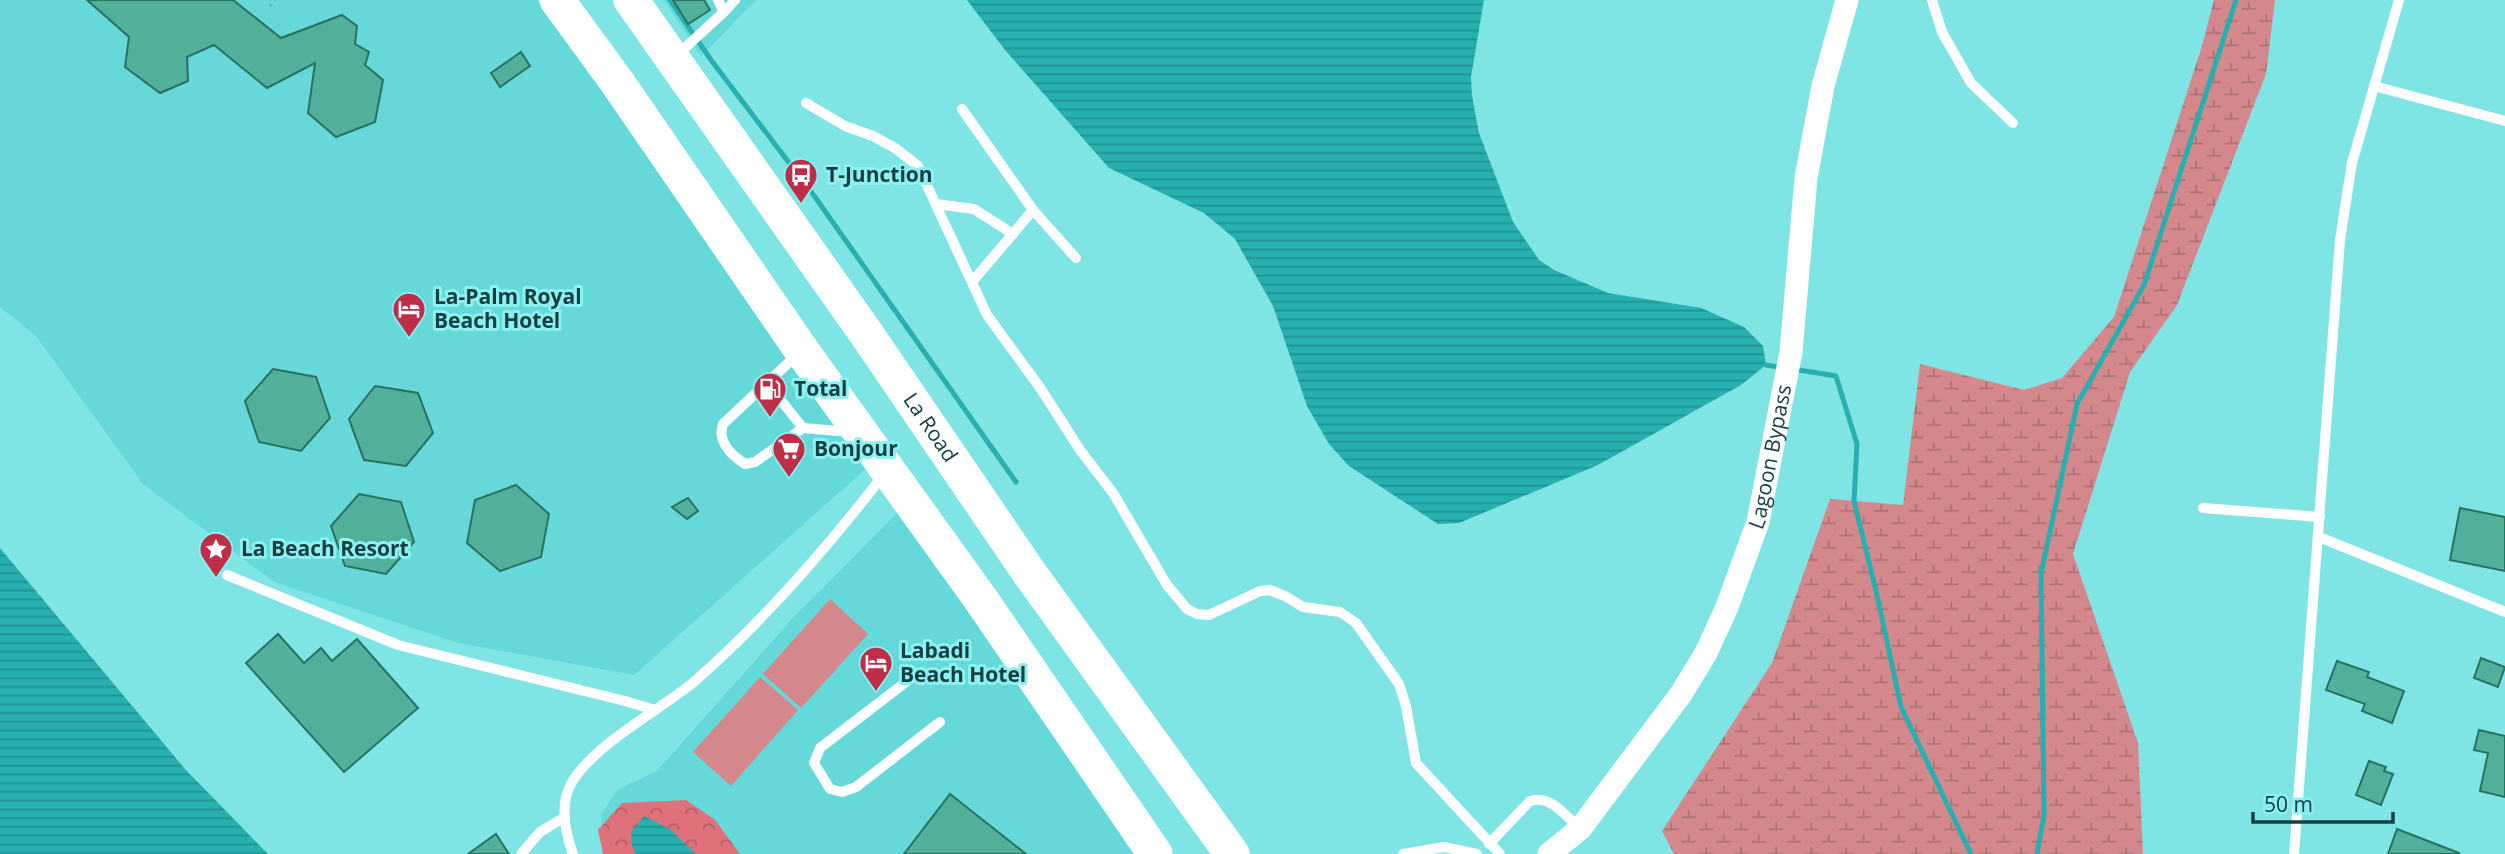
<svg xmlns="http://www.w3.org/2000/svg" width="2505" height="854" viewBox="0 0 2505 854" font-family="'Open Sans',sans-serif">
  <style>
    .built { fill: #65d8d9 }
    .forest { fill: url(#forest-crowns) }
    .wetland { fill: url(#wetland-marsh) }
    .garden { fill: #d4888c }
    .water { fill: url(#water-rules) }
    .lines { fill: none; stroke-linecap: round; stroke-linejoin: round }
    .stream { stroke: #26b0b1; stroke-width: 5 }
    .building { fill: #52af99; stroke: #297261; stroke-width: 2 }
    .path { stroke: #5fb2b3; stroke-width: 3.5; stroke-dasharray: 2 5; stroke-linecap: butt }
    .lane { stroke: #fff; stroke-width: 10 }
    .street { stroke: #fff; stroke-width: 23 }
    .primary { stroke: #fff; stroke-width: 35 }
    .labels { text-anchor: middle; stroke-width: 6; stroke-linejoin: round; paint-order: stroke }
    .poi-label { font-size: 21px; font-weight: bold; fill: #144041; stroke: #8cf1f1; text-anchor: start }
    .street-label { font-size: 21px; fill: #144041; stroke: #8cf1f1 }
  </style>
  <defs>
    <pattern id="forest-crowns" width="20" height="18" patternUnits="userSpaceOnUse" patternTransform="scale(1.75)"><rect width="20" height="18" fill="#e0717b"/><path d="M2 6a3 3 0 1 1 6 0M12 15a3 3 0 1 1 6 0" fill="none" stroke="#b45e66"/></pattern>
    <pattern id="wetland-marsh" width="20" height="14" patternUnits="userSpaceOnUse" patternTransform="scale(1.75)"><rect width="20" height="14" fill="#d4888c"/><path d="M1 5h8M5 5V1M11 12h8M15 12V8" fill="none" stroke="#ab7174"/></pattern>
    <pattern id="water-rules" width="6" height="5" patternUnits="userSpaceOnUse" patternTransform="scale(1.75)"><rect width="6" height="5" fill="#26b0b1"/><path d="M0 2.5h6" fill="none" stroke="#209192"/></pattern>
  </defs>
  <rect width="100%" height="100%" fill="#7fe4e4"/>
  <g class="built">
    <path d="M 0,0 L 537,0 L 869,466 L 634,675 L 458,643 L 274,582 L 143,484 L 36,336 L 0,307 Z"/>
    <path d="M 664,0 L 756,0 L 701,56 Z"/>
    <path d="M 900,510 L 1137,854 L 603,854 L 601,815 L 617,790 L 657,771 L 793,618 Z"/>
  </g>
  <path class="forest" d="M 686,800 L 715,820 L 740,854 L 603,854 L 598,830 L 622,803 Z"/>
  <path class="wetland" d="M 2214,0 L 2275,0 L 2266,74 L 2177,305 L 2130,372 L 2073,554 L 2138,743 L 2143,854 L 1674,854 L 1662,831 L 1772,663 L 1830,499 L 1903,505 L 1920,364 L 2024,390 L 2062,378 L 2114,317 L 2202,46 Z"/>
  <g class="garden">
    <path d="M 830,599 L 868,634 L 801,708 L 763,674 Z"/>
    <path d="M 760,677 L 798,710 L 731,786 L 693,752 Z"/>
  </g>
  <g class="water">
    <path d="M 967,0 L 1484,0 L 1471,77 L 1472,96 L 1479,133 L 1513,222 L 1539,260 L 1554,270 L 1608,293 L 1701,308 L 1744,327 L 1763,346 L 1766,365 L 1741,385 L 1598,465 L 1459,523 L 1438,524 L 1349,466 L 1329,444 L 1307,406 L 1273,306 L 1235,239 L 1204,213 L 1109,168 L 1005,50 Z"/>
    <path d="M 0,548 L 185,769 L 268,854 L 0,854 Z"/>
    <path d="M 644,816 L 670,829 L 696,854 L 636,854 L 632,846 L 631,832 Z"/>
  </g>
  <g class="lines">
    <g class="stream">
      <path d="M 670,0 L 711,60 L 815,197 L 1016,482"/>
      <path d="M 1766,365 L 1784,368"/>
      <path d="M 1793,369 L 1836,376 L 1857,444 L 1854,501 L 1877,595 L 1901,707 L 1971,854"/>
      <path d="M 2037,854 L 2044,815 L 2041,574 L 2077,404 L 2144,285 L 2236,0"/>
    </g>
  </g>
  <g class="building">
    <path d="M 87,0 L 233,0 L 281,38 L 342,15 L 357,26 L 355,44 L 369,52 L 365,65 L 383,80 L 375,122 L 336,137 L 308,113 L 315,63 L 267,88 L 214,45 L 187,57 L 188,81 L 160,93 L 125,67 L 129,37 Z"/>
    <path d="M 673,0 L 704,0 L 710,10 L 688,24 Z"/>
    <path d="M 521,52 L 530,66 L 500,87 L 491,73 Z"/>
    <path d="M 273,369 L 316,377 L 330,418 L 301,451 L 259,442 L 245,401 Z"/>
    <path d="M 375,386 L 418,393 L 433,433 L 406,466 L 364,460 L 349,419 Z"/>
    <path d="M 516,485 L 549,514 L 541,557 L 500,571 L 467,543 L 475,500 Z"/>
    <path d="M 359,494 L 401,502 L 414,542 L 386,574 L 345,566 L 331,526 Z"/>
    <path d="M 688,498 L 698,511 L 687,519 L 672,507 Z"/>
    <path d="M 2460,508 L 2505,517 L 2505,571 L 2450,560 Z"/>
    <path d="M 278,634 L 304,663 L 321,648 L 332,661 L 357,639 L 418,708 L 344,772 L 246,663 Z"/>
    <path d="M 2481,658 L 2505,667 L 2498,687 L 2474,678 Z"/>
    <path d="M 2337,661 L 2369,672 L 2367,677 L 2404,691 L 2392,723 L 2362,711 L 2365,704 L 2326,690 Z"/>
    <path d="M 2479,730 L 2505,736 L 2505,797 L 2480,791 L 2488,753 L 2474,750 Z"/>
    <path d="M 2369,761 L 2386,767 L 2384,771 L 2393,774 L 2381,805 L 2356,795 Z"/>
    <path d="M 950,794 L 1026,854 L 904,854 Z"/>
    <path d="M 2397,829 L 2459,853 L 2459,854 L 2388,854 Z"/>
    <path d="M 496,834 L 509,854 L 468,854 Z"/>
  </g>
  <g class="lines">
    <path class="path" d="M 270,6 L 275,0"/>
    <g class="lane">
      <path d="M 1932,0 L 1942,32 L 1971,83 L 2013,123"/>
      <path d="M 725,11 L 735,0"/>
      <path d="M 677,55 L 724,12 L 718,0"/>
      <path d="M 2374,86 L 2505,121"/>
      <path d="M 806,103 L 845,126 L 873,136 L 895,148 L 918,166 L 987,315 L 1041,389 L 1080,450 L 1113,493 L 1167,585 L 1187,609 L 1197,614 L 1209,615 L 1260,591 L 1270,590 L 1285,596 L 1303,607 L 1340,612 L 1356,623 L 1399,684 L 1406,706 L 1416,763 L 1500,854"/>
      <path d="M 962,109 L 1033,210"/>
      <path d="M 936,204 L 974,209 L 1013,234"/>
      <path d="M 972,282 L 1033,210 L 1076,258"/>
      <path d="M 799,353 L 723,424 C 717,441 731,455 745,464 L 755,462 L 803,428 L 850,432"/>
      <path d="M 767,383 L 803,428"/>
      <path d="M 2203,508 L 2320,517"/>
      <path d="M 2319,537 L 2505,612"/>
      <path d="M 227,575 L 398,645 L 625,701 L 655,710"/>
      <path d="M 906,682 L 820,748 L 814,763 L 830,789 L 842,792 L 856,787 L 940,722"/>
      <path d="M 1489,844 L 1530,801 C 1550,794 1566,816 1580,829"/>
      <path d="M 521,854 L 540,832 L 565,817"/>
      <path d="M 573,854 C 565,832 559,804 572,782 C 596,743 659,711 695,681 C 766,619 827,548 885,473"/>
      <path d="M 1403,854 L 1444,847 L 1477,854"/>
      <path d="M 2294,854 L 2340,240 L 2352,163 L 2399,0"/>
    </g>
    <path class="street" id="s1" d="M 1549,854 L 1580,829 L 1681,694 L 1706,653 L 1727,607 L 1758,522 L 1791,352 L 1806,178 L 1823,86 L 1847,0"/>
    <g class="primary">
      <path d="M 557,0 L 617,82 L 802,351 L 982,601 L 1155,854"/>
      <path id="s2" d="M 631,0 L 870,339 L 1028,571 L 1232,854"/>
    </g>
  </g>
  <defs>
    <symbol id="bus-pin" viewBox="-11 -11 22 30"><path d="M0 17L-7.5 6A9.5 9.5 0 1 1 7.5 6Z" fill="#bf2e49" stroke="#8cf1f1"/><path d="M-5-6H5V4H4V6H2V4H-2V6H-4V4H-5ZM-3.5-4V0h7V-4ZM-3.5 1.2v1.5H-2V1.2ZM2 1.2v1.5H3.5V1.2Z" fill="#fff"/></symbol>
    <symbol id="hotel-pin" viewBox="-11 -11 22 30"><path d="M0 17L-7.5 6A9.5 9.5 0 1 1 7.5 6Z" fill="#bf2e49" stroke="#8cf1f1"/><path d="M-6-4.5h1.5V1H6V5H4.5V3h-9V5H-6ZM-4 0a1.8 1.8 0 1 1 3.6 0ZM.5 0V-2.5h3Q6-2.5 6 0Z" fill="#fff"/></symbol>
    <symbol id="fuel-pin" viewBox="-11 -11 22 30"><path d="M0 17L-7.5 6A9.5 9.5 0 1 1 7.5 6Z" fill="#bf2e49" stroke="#8cf1f1"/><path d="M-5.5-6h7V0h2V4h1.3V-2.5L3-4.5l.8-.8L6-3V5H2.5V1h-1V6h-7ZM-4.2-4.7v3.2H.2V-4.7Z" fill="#fff"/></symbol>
    <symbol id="supermarket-pin" viewBox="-11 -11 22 30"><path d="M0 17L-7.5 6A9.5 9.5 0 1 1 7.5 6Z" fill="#bf2e49" stroke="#8cf1f1"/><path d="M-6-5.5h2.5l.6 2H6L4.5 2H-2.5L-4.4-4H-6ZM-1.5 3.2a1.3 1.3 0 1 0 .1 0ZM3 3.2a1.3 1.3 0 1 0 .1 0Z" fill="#fff"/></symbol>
    <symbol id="sight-pin" viewBox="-11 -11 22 30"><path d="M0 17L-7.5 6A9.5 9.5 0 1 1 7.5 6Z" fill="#bf2e49" stroke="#8cf1f1"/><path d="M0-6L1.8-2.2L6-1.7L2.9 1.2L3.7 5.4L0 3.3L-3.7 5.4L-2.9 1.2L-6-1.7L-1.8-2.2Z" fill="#fff"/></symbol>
  </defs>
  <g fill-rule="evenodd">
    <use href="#bus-pin" x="782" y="156" width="38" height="52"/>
    <use href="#hotel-pin" x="390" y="290" width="38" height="52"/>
    <use href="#fuel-pin" x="751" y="370" width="38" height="52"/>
    <use href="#supermarket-pin" x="770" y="430" width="38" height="52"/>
    <use href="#sight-pin" x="197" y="530" width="38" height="52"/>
    <use href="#hotel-pin" x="857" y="644" width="38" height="52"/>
  </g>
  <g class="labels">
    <g class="poi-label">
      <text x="826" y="182">T-Junction</text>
      <text x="434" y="304">La-Palm Royal<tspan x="434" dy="24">Beach Hotel</tspan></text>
      <text x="794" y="396">Total</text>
      <text x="814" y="456">Bonjour</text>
      <text x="241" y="556">La Beach Resort</text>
      <text x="900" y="658">Labadi<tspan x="900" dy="24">Beach Hotel</tspan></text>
    </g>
    <g class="street-label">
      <text dy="7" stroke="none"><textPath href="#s2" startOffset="522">La Road</textPath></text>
      <text dy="7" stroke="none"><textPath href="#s1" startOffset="464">Lagoon Bypass</textPath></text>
    </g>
  </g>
  <path d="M2253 812v10h140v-10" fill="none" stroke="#144041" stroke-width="3.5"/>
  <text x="2264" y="812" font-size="21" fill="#144041" stroke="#8cf1f1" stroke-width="5" paint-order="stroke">50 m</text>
</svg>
